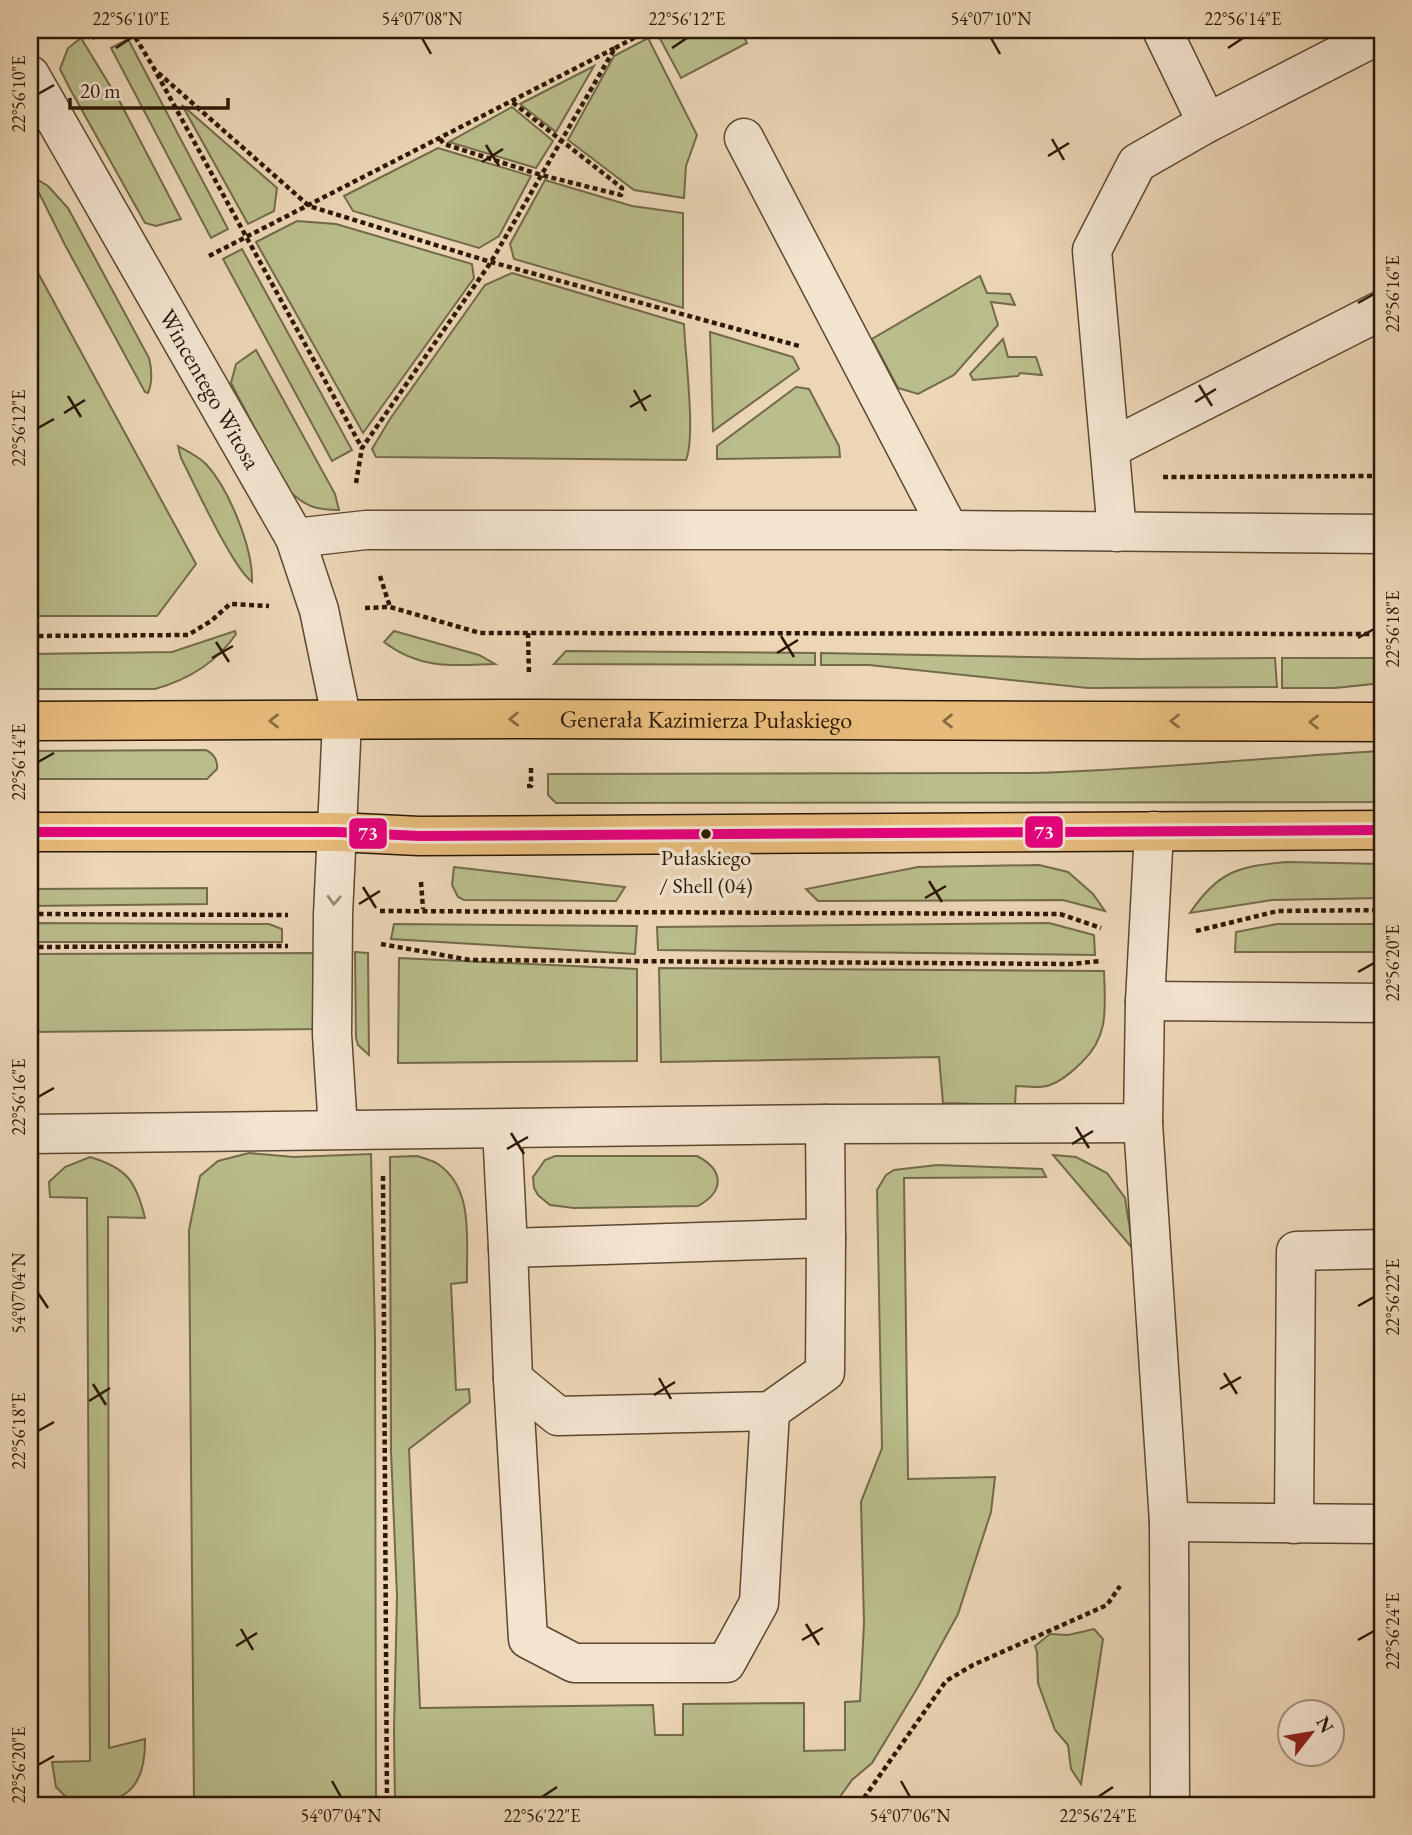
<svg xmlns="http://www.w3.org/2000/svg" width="1412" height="1835" viewBox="0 0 1412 1835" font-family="'EB Garamond',serif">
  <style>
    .green { fill: #babd8c; stroke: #736a49; stroke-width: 2 }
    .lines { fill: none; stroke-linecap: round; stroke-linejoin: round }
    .minor-casing { stroke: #5c4832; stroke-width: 41 }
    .major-casing { stroke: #2c1806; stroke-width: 41 }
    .path { stroke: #2c1806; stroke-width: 4.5; stroke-dasharray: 5 3.5; stroke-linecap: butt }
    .minor { stroke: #f3e4d0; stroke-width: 38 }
    .major { stroke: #e6bb7b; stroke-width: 38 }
    .bus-1-casing { stroke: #f3e4d0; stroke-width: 16 }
    .bus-1 { stroke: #e5007d; stroke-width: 10 }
    .oneway { stroke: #896a40 }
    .oneway2 { stroke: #998875 }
    .ticks { fill: none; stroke: #2c1806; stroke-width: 2.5 }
    .bus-dot { fill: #2c1806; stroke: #f3e4d0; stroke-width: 2.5 }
    .labels { text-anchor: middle; stroke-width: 7; stroke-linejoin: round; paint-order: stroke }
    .bus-label { font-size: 22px; fill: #2c1806; stroke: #f3e4d0 }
    .street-label { font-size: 24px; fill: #2c1806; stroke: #f3e4d0 }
    .line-badge { stroke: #f3e4d0; stroke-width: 2.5 }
    .badge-label { font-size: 19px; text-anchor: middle; font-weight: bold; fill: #fff }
    .neatline { fill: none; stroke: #2c1806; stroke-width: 2.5 }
    .ticks-label { font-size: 18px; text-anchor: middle; fill: #2c1806 }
  </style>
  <rect width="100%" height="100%" fill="#ecd6b6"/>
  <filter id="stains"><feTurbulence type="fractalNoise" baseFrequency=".00286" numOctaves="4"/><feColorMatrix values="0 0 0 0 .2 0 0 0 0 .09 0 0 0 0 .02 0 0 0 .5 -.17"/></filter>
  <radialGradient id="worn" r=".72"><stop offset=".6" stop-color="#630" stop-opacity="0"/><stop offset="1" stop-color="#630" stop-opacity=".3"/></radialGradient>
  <g class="green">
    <path d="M 663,30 L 740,30 L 747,43 L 681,78 L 657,33 Z"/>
    <path d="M 81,38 L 120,102 L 181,219 L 156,226 L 145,223 L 69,87 L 60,69 L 68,48 Z"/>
    <path d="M 648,38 L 697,135 L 686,166 L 684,198 L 634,190 L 568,140 L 614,56 Z"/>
    <path d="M 128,39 L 228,229 L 211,238 L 111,48 Z"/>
    <path d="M 594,66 L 556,132 L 520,104 Z"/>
    <path d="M 182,105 L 277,188 L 274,211 L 248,224 Z"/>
    <path d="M 512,107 L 553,141 L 536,168 L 449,142 Z"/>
    <path d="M 438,148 L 531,176 L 499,236 L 479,248 L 353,211 L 344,196 Z"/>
    <path d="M 30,175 L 48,186 L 68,208 L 149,358 C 152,370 153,381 148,393 L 145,392 L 65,245 Z"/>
    <path d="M 545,180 L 632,206 L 683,213 L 683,308 L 514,259 L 510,244 Z"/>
    <path d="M 297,221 L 336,224 L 472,264 L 474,278 L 363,433 L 256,242 Z"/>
    <path d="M 242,249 L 352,450 L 332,461 L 223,259 Z"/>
    <path d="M 30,258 L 196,564 L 157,616 L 30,616 Z"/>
    <path d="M 512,273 L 684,324 C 685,355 696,436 686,460 L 376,457 L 372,449 L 390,419 L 485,285 Z"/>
    <path d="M 980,276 L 987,293 L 1010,294 L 1015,305 L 991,302 L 998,325 L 954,375 L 918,394 L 898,388 L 872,339 Z"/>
    <path d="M 710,332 L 793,357 L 799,369 L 713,431 Z"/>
    <path d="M 1003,339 L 1008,357 L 1036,357 L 1042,375 L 1020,373 L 1018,376 L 973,380 L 970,374 Z"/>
    <path d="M 256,350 L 335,494 L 339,510 C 314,510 305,506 287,489 L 231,383 L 236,364 Z"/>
    <path d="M 796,387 L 809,389 L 839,446 L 840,457 L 717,459 L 717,446 Z"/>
    <path d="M 178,446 C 187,451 198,456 206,464 C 229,489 253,548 252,582 C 232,567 195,485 181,458 Z"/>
    <path d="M 235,631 L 236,634 C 217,662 187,680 155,689 L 30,689 L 30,654 L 172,652 Z"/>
    <path d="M 394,631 L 479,655 L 495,664 C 452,666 419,669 384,642 Z"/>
    <path d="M 566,651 L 815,653 L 815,665 L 554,664 Z"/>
    <path d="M 821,653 L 1137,659 L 1275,658 L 1277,687 L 1088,688 L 869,665 L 821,665 Z"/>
    <path d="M 1282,658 L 1382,658 L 1382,683 L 1335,688 L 1282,688 Z"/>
    <path d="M 206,750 C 214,754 218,760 217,769 L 207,779 L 30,779 L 30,751 Z"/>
    <path d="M 1382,751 L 1382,802 L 556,803 L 548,795 L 548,774 L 1033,773 C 1150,770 1266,757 1382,751 Z"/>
    <path d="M 1287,862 L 1382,864 L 1382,898 L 1272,900 L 1190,913 C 1218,871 1239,866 1287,862 Z"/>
    <path d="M 1039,865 L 1068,872 L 1093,894 L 1105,911 L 1063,900 L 818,901 L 806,889 L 918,867 Z"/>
    <path d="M 454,867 L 625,887 L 616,901 L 464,900 L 458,897 L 452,885 Z"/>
    <path d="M 207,888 L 207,904 L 30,906 L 30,889 Z"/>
    <path d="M 30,923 L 269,924 L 282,929 L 282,942 L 30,942 Z"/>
    <path d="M 1049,923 L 1094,935 L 1095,955 L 658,950 L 657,927 Z"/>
    <path d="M 394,924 L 637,926 L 635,954 L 391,939 Z"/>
    <path d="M 1277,924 L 1382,924 L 1382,952 L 1235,952 L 1236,932 Z"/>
    <path d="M 355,952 L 368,953 L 369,1055 L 358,1045 L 356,1038 Z"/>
    <path d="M 316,953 L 317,1029 L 30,1032 L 30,954 Z"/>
    <path d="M 399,958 L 637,969 L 637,1061 L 398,1063 Z"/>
    <path d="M 659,968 L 1104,971 C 1105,1007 1110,1036 1081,1063 C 1072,1072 1062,1081 1050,1085 C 1040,1089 1026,1086 1016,1086 L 1015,1105 L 943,1103 L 939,1057 L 661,1062 Z"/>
    <path d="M 249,1153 L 294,1157 L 371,1154 L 375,1337 L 376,1805 L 194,1805 L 189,1230 L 200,1176 L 218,1161 Z"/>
    <path d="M 1053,1155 L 1076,1157 L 1107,1173 L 1125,1198 L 1133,1249 Z"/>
    <path d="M 417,1156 C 423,1158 432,1160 438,1164 C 475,1189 466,1242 467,1282 L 451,1284 L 456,1390 L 469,1389 L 470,1402 L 409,1449 L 420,1708 L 653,1705 L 655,1735 L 683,1735 L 683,1704 L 804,1703 L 804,1751 L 845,1750 L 845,1702 L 860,1701 L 864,1623 L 861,1502 L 882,1448 L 877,1190 L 886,1175 L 894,1170 L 937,1165 L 1042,1169 L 1046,1177 L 904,1178 L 908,1479 L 995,1477 L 991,1512 L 958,1614 L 918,1687 L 872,1763 L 852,1780 L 834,1805 L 395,1805 L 394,1730 L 397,1596 L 391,1451 L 390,1157 Z"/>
    <path d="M 555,1156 L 697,1156 C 724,1170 725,1191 698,1206 L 574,1208 L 550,1205 L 538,1195 L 534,1188 L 533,1177 L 545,1160 Z"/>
    <path d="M 90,1157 C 127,1168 136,1181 145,1218 L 108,1217 L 109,1748 L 145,1739 C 146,1791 123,1805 74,1805 L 56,1787 L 52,1762 L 90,1761 L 87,1198 L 50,1197 L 49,1182 L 65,1167 Z"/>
    <path d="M 1094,1629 L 1103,1639 L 1081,1784 L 1071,1769 L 1068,1745 L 1055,1730 L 1038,1683 L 1037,1652 L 1035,1646 L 1050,1634 L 1068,1635 Z"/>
  </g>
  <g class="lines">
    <defs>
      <g id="minor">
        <path d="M 1162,30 L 1207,123"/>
        <path id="s1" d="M 30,75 L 295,538 L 319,610 L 342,721 L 333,915 L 332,1035 L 338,1129"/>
        <path d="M 744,138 L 949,530"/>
        <path d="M 1111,448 L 1382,310"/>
        <path d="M 1117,532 L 1092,250 L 1137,163 L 1207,123 L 1382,33"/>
        <path d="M 295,538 L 366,530 L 949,530 L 1382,534"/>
        <path d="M 1145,1001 L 1382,1003"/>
        <path d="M 1143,1123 L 1169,1522 L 1170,1805"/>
        <path d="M 502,1129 L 508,1248 L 826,1238 L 825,1124"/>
        <path d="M 30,1134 L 825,1124 L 1143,1123 L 1145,1001 L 1154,831"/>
        <path d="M 508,1248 L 513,1379 L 558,1416 L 770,1411 L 825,1372 L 826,1238"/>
        <path d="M 513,1379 L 528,1639 L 574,1663 L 726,1663 L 759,1603 L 770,1411"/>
        <path d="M 1169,1522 L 1382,1524"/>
        <path d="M 1294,1524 L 1296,1251 L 1382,1249"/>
      </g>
      <g id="major">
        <path id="s2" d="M 30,721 L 530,719 L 1382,722"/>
        <path d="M 30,832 L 337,832 L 419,836 L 1382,830"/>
      </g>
    </defs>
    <use href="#minor" class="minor-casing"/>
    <use href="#major" class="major-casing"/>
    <g class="path">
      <path d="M 131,30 L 155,70 L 309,206 L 491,262 L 799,346"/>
      <path d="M 92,38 L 105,30"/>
      <path d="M 615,48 L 649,30"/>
      <path d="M 157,74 L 362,448"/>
      <path d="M 440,139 L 444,144 L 541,175 L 621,195 L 622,188 L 511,101"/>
      <path d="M 209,256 L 615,48 L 491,262 L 362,448 L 356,483"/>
      <path d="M 1163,477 L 1382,476"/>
      <path d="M 380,576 L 390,607"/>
      <path d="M 365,608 L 390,607 L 480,633 L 1382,634"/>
      <path d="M 528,633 L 529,674"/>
      <path d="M 30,636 L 188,635 L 211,621 L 230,604 L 269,606"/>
      <path d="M 527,786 L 531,786 L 531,767"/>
      <path d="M 421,882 L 423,909"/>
      <path d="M 380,911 L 1060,914 L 1101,928"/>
      <path d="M 30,914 L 288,915"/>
      <path d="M 1196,931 L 1278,911 L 1382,910"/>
      <path d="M 381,944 L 470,960 L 1070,964 L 1102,961"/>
      <path d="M 30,947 L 288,946"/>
      <path d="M 383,1176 L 387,1805"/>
      <path d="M 859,1805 L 946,1681 L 973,1665 L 1107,1605 L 1120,1586"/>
    </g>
    <use href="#minor" class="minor"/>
    <use href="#major" class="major"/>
    <defs>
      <path id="bus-1" d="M 30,832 L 337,832 L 419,836 L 1382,830"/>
    </defs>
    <use href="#bus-1" class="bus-1-casing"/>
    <use href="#bus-1" class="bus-1"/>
  </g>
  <defs><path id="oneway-chevron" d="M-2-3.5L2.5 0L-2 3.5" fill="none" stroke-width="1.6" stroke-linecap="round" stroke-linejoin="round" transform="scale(1.75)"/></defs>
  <g class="oneway">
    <use href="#oneway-chevron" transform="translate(514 719) rotate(179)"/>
    <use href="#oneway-chevron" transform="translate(274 721) rotate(180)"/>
    <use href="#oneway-chevron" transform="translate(948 721) rotate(-180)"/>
    <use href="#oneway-chevron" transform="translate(1175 721) rotate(-180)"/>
    <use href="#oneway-chevron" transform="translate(1314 722) rotate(-180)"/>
  </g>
  <use class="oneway2" href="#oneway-chevron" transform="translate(334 900) rotate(93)"/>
  <path class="ticks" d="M 422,38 L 431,54M 991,38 L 1000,54M 116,48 L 131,38M 672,48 L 687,38M 1228,48 L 1243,38M 38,94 L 54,85M 1052,139 L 1064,160M 486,145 L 499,166M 1048,156 L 1069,143M 482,162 L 503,149M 1358,303 L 1374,294M 1199,385 L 1212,406M 634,390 L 646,411M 68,396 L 81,417M 1195,402 L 1216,389M 630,407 L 651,395M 64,413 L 85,400M 38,428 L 54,419M 781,636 L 794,657M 1358,638 L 1374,629M 216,642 L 229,662M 777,653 L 798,640M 212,658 L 233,646M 38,762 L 54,753M 929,881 L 942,902M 363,887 L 376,908M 925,898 L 946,886M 359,904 L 380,891M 1358,972 L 1374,963M 38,1097 L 54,1088M 1076,1127 L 1089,1148M 511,1133 L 524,1154M 1072,1144 L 1093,1131M 507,1149 L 528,1137M 38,1293 L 48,1308M 1358,1306 L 1374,1297M 1224,1373 L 1237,1394M 659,1378 L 671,1399M 93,1384 L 106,1405M 1220,1389 L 1241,1377M 654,1395 L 675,1382M 89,1401 L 110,1388M 38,1431 L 54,1422M 806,1624 L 819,1645M 241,1629 L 253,1650M 802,1640 L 823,1628M 1358,1640 L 1374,1631M 236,1646 L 257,1633M 38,1765 L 54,1756M 332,1781 L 341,1797M 901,1781 L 910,1797M 542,1797 L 557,1787M 1098,1797 L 1113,1787"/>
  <circle class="bus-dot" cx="706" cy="834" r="6"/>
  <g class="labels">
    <g class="bus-label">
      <text x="706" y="865">Pułaskiego<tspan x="706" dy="28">/ Shell (04)</tspan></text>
    </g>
    <g class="street-label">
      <text dy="8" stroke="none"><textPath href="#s1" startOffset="362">Wincentego Witosa</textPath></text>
      <text dy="8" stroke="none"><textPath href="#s2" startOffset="676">Generała Kazimierza Pułaskiego</textPath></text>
    </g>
  </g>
  <g class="line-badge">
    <rect x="1024" y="815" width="40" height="34" rx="7" fill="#e5007d"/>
    <rect x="348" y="817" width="40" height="33" rx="7" fill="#e5007d"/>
  </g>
  <g class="badge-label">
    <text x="1044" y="839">73</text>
    <text x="368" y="840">73</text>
  </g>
  <rect width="1412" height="1835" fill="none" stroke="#ecd6b6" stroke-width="77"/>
  <g transform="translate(1311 1733) rotate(59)"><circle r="33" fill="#f3e4d0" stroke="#a3927f" stroke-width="2"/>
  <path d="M0-5L12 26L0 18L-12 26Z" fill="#8f2418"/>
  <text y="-10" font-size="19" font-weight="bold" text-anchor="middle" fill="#2c1806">N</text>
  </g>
  <path d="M70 98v10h158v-10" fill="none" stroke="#2c1806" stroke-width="3.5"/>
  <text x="80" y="98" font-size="21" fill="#2c1806" stroke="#f3e4d0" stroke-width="5" paint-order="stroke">20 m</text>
  <rect x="38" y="38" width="1336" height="1759" class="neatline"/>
  <g class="ticks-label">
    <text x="131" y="25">22°56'10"E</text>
    <text x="422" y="25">54°07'08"N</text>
    <text x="687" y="25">22°56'12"E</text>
    <text x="991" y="25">54°07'10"N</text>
    <text x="1243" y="25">22°56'14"E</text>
    <text transform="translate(19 94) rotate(-90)" y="6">22°56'10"E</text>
    <text transform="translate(1393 294) rotate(-90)" y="6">22°56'16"E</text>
    <text transform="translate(19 428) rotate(-90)" y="6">22°56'12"E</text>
    <text transform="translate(1393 629) rotate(-90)" y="6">22°56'18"E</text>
    <text transform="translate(19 762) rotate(-90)" y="6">22°56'14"E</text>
    <text transform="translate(1393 963) rotate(-90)" y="6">22°56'20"E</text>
    <text transform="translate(19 1097) rotate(-90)" y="6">22°56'16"E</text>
    <text transform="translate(19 1293) rotate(-90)" y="6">54°07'04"N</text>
    <text transform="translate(1393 1297) rotate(-90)" y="6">22°56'22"E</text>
    <text transform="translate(19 1431) rotate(-90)" y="6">22°56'18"E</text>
    <text transform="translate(1393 1631) rotate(-90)" y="6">22°56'24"E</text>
    <text transform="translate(19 1765) rotate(-90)" y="6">22°56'20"E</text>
    <text x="341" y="1822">54°07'04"N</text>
    <text x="542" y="1822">22°56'22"E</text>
    <text x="910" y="1822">54°07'06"N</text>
    <text x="1098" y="1822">22°56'24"E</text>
  </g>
  <rect width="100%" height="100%" filter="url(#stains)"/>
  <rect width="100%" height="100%" fill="url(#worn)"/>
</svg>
